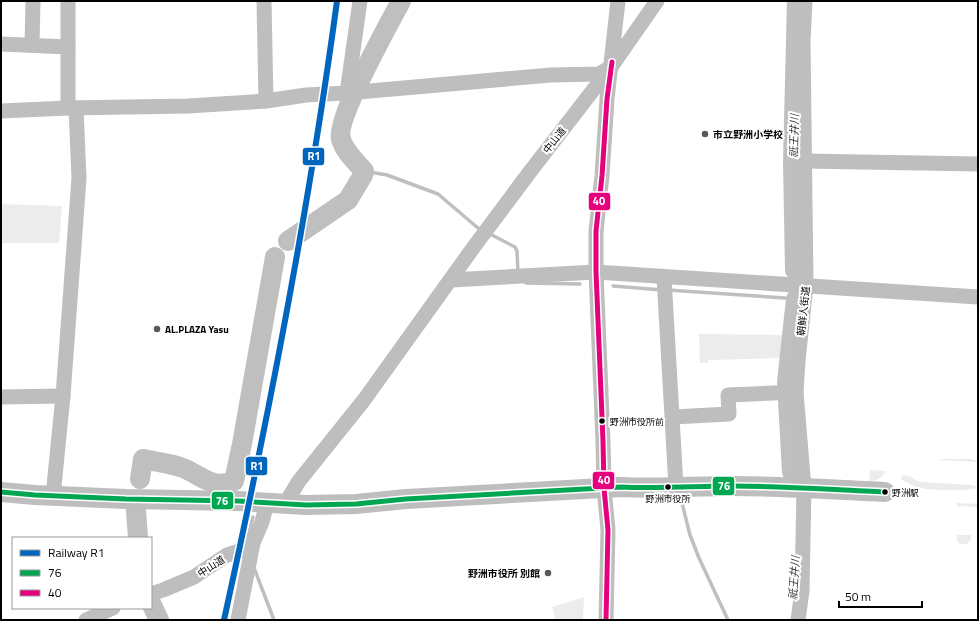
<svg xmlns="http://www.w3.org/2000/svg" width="979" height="621" viewBox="0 0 979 621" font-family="'Titillium Web','Noto Sans JP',sans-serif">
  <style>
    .green { fill: #ececec }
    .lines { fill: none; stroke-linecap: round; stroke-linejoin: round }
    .stream { stroke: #bfbfbf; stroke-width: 3.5 }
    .river { stroke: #bfbfbf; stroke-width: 20 }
    .minor { stroke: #bebebe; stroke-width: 15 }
    .major { stroke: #bebebe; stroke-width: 20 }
    .bus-1-casing { stroke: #fff; stroke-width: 8 }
    .bus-2-casing { stroke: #fff; stroke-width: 8 }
    .bus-1 { stroke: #00a651; stroke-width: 5 }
    .bus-2 { stroke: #e5007d; stroke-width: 5 }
    .rail-1-casing { stroke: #fff; stroke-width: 9 }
    .rail-1 { stroke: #0065bd; stroke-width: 6 }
    .poi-dot { fill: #595959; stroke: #fff; stroke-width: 1.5 }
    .bus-dot { fill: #000; stroke: #fff; stroke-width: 1.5 }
    .labels { text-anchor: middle; stroke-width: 4; stroke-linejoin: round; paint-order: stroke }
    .bus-label { font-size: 9px; fill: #000; stroke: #fff; text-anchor: start }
    .poi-label { font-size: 10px; font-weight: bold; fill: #000; stroke: #fff; text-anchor: start }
    .street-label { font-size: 10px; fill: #000; stroke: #fff }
    .water-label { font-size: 11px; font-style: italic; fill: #444; stroke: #fff }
    .line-badge { stroke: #fff; stroke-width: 1.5 }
    .badge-label { font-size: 11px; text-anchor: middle; font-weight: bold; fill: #fff }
  </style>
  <rect width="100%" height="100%" fill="#fff"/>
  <g class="green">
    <path d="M 1,204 L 62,206 L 59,243 L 1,243 Z"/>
    <path d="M 699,334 L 789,335 L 784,358 L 708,360 L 708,363 L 700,363 Z"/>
    <path d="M 940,459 L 971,459 L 978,461 L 978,462 L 941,460 Z"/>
    <path d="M 870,470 L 886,471 C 882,478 877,480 869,482 Z"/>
    <path d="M 903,475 L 909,476 L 920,482 L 973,485 L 978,488 C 965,491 935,491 921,488 C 914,487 908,483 901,479 Z"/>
    <path d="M 957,503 L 978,504 L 978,507 L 957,506 Z"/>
    <path d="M 957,535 L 971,535 L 971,539 L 967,544 L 960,544 L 957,540 Z"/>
    <path d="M 584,597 L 583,620 L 556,620 L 552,607 Z"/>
  </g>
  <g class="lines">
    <g class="stream">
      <path d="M 364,171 L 387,175 L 438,194 L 478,228"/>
      <path d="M 490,234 L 515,247 L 517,251 L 518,273"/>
      <path d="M 526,283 L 580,284"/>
      <path d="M 613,286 L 662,290"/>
      <path d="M 668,290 L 785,298 L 796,303"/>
      <path d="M 234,481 L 237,485"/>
      <path d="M 682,503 L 690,535 L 699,558 L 728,620"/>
      <path d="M 248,537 L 253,517"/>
      <path d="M 254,568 L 274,620"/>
    </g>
    <g class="river">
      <path d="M 288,241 L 348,200 L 363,175 L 364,171 C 356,162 344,151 341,139 C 335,120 389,24 401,1"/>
      <path d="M 795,270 L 793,161 L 797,1"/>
      <path d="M 792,472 L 787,382 L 796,299"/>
      <path d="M 140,479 L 143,459 C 156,462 170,463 183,468 C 201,475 212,490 234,481 L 242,444 L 275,257"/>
      <path d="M 136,511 L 138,538"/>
      <path d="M 151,603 L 159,620"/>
    </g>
    <g class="minor">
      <path d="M 264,1 L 266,101"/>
      <path d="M 1,44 L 68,47"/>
      <path d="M 32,45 L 33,1"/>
      <path d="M 347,93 L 360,1"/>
      <path d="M 68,108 L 68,1"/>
      <path d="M 1,111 L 68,108 L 188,106 L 266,101 L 306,95 L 347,93 L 551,75 L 599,74 L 611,67"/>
      <path d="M 804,161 L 978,164"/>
      <path d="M 664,277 L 676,487"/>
      <path d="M 451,280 L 596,272 L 978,297"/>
      <path d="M 1,397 L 63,396"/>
      <path d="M 673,417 L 729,414 L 728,395 L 796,392"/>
      <path d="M 53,496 L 63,396 L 79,178 L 76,108"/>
      <path d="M 285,504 L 299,481 L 364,400 L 473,248 L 529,173 L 611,67 L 657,1"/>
      <path d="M 151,594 L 163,590 L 194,577 L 227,555 L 246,549 L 253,543 L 262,522 L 267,503"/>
      <path d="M 86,620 L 113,608"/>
      <path d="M 238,620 L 253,543"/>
      <path d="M 606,620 L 608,530 L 604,488 L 603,441 L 596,272 L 596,231 L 602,176 L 607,99 L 618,1"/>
      <path d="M 798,620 L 802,591 L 804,488 L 796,392 L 798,361 L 806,285 L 803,41 L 805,1"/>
    </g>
    <path class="major" d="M 1,492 L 35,495 L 126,499 L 238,501 L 306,505 L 356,504 L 406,499 L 621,487 C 658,489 696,486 733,486 C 784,486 835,490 885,492"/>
    <defs>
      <path id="bus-1" d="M 1,492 L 35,495 L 126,499 L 238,501 L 306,505 L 356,504 L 406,499 L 621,487 C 658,489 696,486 733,486 C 784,486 835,490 885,492"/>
      <path id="bus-2" d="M 606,620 L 608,530 L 604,488 L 603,441 L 596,272 L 596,231 L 602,176 L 607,99 L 612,62"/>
    </defs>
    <use href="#bus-1" class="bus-1-casing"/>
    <use href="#bus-2" class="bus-2-casing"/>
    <use href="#bus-1" class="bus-1"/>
    <use href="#bus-2" class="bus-2"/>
    <defs>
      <path id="rail-1" d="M 224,620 C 269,415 309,209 337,1"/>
    </defs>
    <use href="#rail-1" class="rail-1-casing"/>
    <use href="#rail-1" class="rail-1"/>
  </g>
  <g class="poi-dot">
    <circle cx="705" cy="134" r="4"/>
    <circle cx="157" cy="329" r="4"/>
    <circle cx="548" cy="573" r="4"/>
  </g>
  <g class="bus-dot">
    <circle cx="602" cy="421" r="3.5"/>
    <circle cx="668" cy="487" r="3.5"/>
    <circle cx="885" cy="492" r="3.5"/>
  </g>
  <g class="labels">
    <g class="bus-label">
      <text x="610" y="425">野洲市役所前</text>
      <text x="892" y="496">野洲駅</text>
      <text x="668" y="502" text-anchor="middle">野洲市役所</text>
    </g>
    <g class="poi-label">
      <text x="713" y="138">市立野洲小学校</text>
      <text x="165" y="333">AL.PLAZA Yasu</text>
      <text x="540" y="577" text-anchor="end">野洲市役所 別館</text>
    </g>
    <g class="street-label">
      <text transform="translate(554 140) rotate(-52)" y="4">中山道</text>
      <text transform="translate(803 311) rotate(-84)" y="4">朝鮮人街道</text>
      <text transform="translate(211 566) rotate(-33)" y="4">中山道</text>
    </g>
    <g class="water-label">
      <text transform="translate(794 136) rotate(-89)" y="4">祇王井川</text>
      <text transform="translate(794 578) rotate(-86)" y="4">祇王井川</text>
    </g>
  </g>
  <g class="line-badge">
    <rect x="302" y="147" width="23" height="19" rx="4" fill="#0065bd"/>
    <rect x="588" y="192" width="23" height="19" rx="4" fill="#e5007d"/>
    <rect x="245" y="456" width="23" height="20" rx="4" fill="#0065bd"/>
    <rect x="592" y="471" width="23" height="19" rx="4" fill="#e5007d"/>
    <rect x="712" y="476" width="23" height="20" rx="4" fill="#00a651"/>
    <rect x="211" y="491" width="23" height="19" rx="4" fill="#00a651"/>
  </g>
  <g class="badge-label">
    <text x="314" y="160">R1</text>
    <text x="599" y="205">40</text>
    <text x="257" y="470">R1</text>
    <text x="604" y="484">40</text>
    <text x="724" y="490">76</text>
    <text x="222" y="505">76</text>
  </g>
  <rect width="979" height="621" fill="none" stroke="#000000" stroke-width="4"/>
  <rect x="12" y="537" width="140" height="72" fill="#ffffff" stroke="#999999"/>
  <rect x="20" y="550" width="20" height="6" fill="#0065bd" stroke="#999999"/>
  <text x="48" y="557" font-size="12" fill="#000000">Railway R1</text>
  <rect x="20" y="570" width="20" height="6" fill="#00a651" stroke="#999999"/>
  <text x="48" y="577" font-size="12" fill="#000000">76</text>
  <rect x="20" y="590" width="20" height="6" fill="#e5007d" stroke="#999999"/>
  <text x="48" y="597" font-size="12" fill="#000000">40</text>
  <path d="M839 601v6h83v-6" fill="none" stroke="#000000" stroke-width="2"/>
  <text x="845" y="601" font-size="12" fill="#000000" stroke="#ffffff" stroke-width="3" paint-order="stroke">50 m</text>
</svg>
